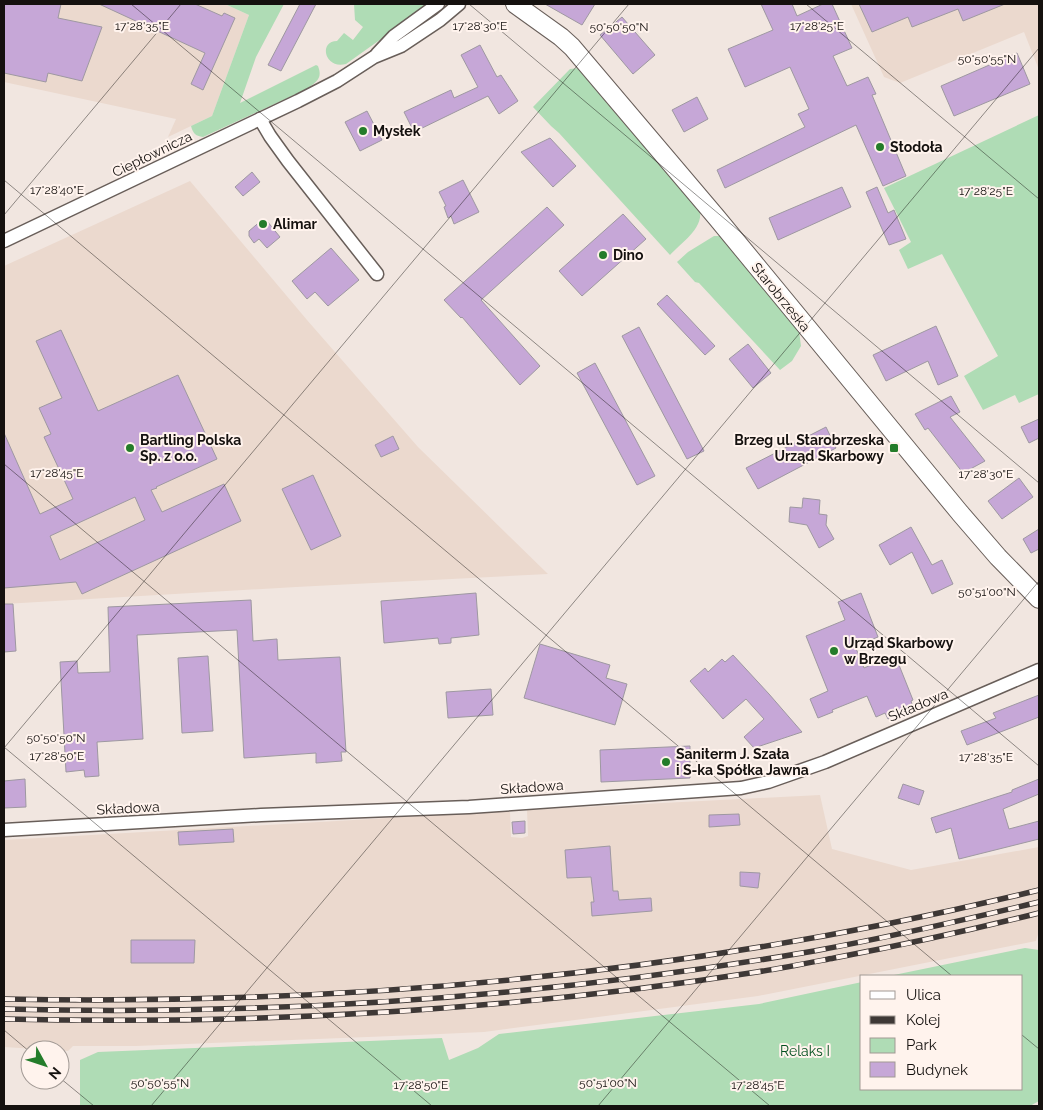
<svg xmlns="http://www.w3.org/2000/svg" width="1043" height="1110" viewBox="0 0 1043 1110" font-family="Raleway,sans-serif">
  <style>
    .built { fill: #ebd9ce }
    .green { fill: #afdcb5 }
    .building { fill: #c6a7d7; stroke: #9e98a1; fill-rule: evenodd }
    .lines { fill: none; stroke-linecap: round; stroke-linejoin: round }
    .street-casing { stroke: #685e59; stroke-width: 15 }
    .secondary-casing { stroke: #685e59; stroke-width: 20 }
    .street { stroke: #fff; stroke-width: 12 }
    .secondary { stroke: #fff; stroke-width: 18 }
    .rail-casing { stroke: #3e3836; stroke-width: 5.5 }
    .rail { stroke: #fff3ed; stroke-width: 4; stroke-dasharray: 11; stroke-linecap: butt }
    .ticks { fill: none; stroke: #15110f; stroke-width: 1; stroke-opacity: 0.45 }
    .poi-dot { fill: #247c2a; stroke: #fff3ed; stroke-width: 2 }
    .labels { text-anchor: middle; stroke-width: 4; stroke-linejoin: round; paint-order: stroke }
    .poi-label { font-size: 14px; font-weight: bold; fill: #15110f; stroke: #fff3ed; text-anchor: start }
    .street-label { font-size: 14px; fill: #15110f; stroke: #fff3ed }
    .park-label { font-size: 14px; fill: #03501f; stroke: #fff3ed }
    .ticks-label { font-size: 12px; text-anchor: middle; fill: #15110f; stroke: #fff3ed; stroke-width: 4; stroke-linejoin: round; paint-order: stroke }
  </style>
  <rect width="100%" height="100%" fill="#f1e6e0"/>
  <g class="built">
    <path d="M 4,4 L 225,4 L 249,15 L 212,116 L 168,137 L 176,119 L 4,82 Z"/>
    <path d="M 851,4 L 1039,4 L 1039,70 L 1024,32 L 900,83 L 884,77 Z"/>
    <path d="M 190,181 L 307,320 L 418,447 L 548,574 L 296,587 L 4,604 L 4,266 Z"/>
    <path d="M 820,795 L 832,849 L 911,870 L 1039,847 L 1039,931 L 1036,941 L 758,996 L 484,1032 L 418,1035 L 136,1046 L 73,1046 L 68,1051 L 4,1047 L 4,840 L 510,811 L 511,837 L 522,838 L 528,836 L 527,810 Z"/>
  </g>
  <g class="green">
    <path d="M 225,4 L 284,4 L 256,57 L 240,103 L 316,65 L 318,66 C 323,79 316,82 307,89 L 203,137 C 195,136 193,133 191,126 L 212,116 L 249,15 Z"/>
    <path d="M 354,4 L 425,4 L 426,7 L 346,64 C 325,70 318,41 337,41 L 344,33 L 353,40 L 363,27 L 355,20 Z"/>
    <path d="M 579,68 L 700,211 C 703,229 681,243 670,255 L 559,133 L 551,126 L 533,107 L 570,69 Z"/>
    <path d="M 1039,115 L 1039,394 L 1019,403 L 1015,395 L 983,410 L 964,376 L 998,356 L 942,254 L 908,269 L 899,250 L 911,242 L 884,188 Z"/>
    <path d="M 714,236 L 721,236 L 777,304 L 799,331 L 801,346 L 792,361 L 780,370 L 699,283 L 695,282 L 677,262 L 688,252 Z"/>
    <path d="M 1025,948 L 1039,950 L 1039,1101 L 1030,1106 L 80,1106 L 80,1060 L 98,1052 L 442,1038 L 449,1060 L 478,1048 L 499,1034 L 759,1004 L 862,982 L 862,1089 L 1022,1089 L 1022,976 L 889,976 Z"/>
  </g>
  <g class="building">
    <path d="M 4,4 L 61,4 L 58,18 L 102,27 L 82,81 L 48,73 L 46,82 L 4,73 Z"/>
    <path d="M 99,4 L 195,4 L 222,16 L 224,13 L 235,18 L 203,90 L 191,84 L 205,53 Z"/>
    <path d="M 300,4 L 316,4 L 281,71 L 268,65 Z"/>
    <path d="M 545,4 L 595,4 L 582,25 Z"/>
    <path d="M 761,4 L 792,4 L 797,16 L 823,4 L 832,4 L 852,48 L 833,56 L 847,86 L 868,77 L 876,94 L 872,95 L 906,176 L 883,186 L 856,125 L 725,188 L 717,170 L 805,127 L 798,114 L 809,109 L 790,67 L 745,87 L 728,49 L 773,30 Z"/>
    <path d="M 859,4 L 1005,4 L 963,21 L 958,9 L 912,27 L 908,17 L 872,32 Z"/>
    <path d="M 622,17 L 655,55 L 633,74 L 600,35 Z"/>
    <path d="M 480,45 L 497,77 L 501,75 L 518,101 L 499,114 L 488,96 L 414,132 L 404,112 L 451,90 L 454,98 L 478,87 L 461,55 Z"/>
    <path d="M 1017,53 L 1030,84 L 954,116 L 941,86 Z"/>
    <path d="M 697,97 L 708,119 L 684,132 L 672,110 Z"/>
    <path d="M 367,111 L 382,140 L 360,151 L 345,122 Z"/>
    <path d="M 550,138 L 576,166 L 553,187 L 521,152 Z"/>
    <path d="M 252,172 L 260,182 L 243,196 L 235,187 Z"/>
    <path d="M 463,180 L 479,212 L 454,224 L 451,216 L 448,218 L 444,207 L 446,206 L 439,192 Z"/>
    <path d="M 842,187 L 851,207 L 778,240 L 769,218 Z"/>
    <path d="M 877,187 L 888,213 L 894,210 L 906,239 L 889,245 L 866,192 Z"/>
    <path d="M 547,207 L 564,225 L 481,300 L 540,366 L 520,385 L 462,317 L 461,318 L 444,300 Z"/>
    <path d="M 623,214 L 646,239 L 582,296 L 559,271 Z"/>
    <path d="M 262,220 L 267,221 L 280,237 L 267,248 L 259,239 L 254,243 L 249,236 L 249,231 Z"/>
    <path d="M 331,248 L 359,280 L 328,306 L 315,292 L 307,299 L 292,281 Z"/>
    <path d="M 667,295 L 715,346 L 705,355 L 657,304 Z"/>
    <path d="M 936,326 L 958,376 L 938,385 L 928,361 L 886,381 L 873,355 Z"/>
    <path d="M 639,327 L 704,451 L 687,459 L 622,336 Z"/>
    <path d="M 61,330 L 98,411 L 178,375 L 217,459 L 156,487 L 157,488 L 151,490 L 162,512 L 224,484 L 241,521 L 82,594 L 76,582 L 4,588 L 4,433 L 40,514 L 73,499 L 44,437 L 51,434 L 39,408 L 62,398 L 36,341 ZM 135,497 L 145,520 L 60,560 L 50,536 Z"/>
    <path d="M 748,344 L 771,373 L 753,388 L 729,359 Z"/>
    <path d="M 595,363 L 655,476 L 637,485 L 577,373 Z"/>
    <path d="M 951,396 L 960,412 L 950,417 L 985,461 L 963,473 L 928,428 L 925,430 L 915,414 Z"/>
    <path d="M 1039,419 L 1039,438 L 1029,443 L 1021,427 Z"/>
    <path d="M 826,427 L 836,448 L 758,489 L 746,468 Z"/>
    <path d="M 393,436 L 399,449 L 381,457 L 375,445 Z"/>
    <path d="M 313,475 L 341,536 L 311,550 L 282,489 Z"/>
    <path d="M 1019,478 L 1033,497 L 1002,519 L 988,501 Z"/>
    <path d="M 803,498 L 820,500 L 819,514 L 827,515 L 826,525 L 834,539 L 819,548 L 807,525 L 789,522 L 790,507 L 802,508 Z"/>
    <path d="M 911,527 L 932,565 L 942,560 L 953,584 L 932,594 L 912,552 L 890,565 L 879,545 Z"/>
    <path d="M 1039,529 L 1039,549 L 1031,553 L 1023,539 Z"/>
    <path d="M 476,593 L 479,635 L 451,638 L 451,643 L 439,644 L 438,638 L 384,643 L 381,601 Z"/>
    <path d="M 861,593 L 878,637 L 855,646 L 864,668 L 895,655 L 913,700 L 911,701 L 913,708 L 888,719 L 885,713 L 876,717 L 867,696 L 832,710 L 833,712 L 818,718 L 810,699 L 828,691 L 806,636 L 845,620 L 838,602 Z"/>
    <path d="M 251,600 L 253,641 L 277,639 L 278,660 L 340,657 L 346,752 L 341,752 L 342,761 L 316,763 L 316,753 L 244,758 L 237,630 L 137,635 L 143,739 L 97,742 L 99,776 L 85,777 L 84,770 L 66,772 L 60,662 L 77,661 L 78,673 L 110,672 L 108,607 Z"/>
    <path d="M 4,604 L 13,604 L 16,651 L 4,652 Z"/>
    <path d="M 540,644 L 610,665 L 606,678 L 627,684 L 615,725 L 524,698 Z"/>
    <path d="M 733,655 L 769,694 L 802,732 L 754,748 L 744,737 L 764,719 L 746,699 L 723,719 L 690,681 L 705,668 L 708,672 L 722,659 L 725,662 Z"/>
    <path d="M 208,656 L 213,731 L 182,733 L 178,658 Z"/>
    <path d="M 491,689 L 493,715 L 448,718 L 446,692 Z"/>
    <path d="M 1039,695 L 1039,717 L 967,745 L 961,731 L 996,718 L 993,713 Z"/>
    <path d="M 690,746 L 690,778 L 601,782 L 600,750 Z"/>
    <path d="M 25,779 L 26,807 L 4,808 L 4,781 Z"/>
    <path d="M 1039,779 L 1039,794 L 1003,809 L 1009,829 L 1039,821 L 1039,839 L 959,859 L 951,828 L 936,833 L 931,818 L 1012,792 L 1012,790 Z"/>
    <path d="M 903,784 L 924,791 L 919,805 L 898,798 Z"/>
    <path d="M 739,814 L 740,825 L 709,827 L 709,815 Z"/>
    <path d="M 525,821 L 525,833 L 513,834 L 512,822 Z"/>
    <path d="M 233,829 L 234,842 L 179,845 L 178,832 Z"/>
    <path d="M 610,846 L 613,891 L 618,891 L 619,900 L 651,898 L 652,911 L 592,916 L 591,902 L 594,902 L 591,877 L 567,878 L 565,850 Z"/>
    <path d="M 740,872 L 760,873 L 758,888 L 740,886 Z"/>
    <path d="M 131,940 L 195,940 L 194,963 L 131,963 Z"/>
  </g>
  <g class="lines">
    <defs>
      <g id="street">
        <path d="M 377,54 L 394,36 L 438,4"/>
        <path d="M 260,119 L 270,136 L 288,161 L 377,274"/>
        <path d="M 4,241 L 298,101 L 337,81 L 374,57 L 401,46 L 440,20 L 459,4"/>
        <path d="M 4,830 L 261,815 L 469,807 L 741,788 L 768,782 L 825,762 L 1039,670"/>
      </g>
      <path id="secondary" d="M 515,4 L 561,37 L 572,47 L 717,218 L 960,513 L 998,557 L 1039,599"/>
    </defs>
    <use href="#street" class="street-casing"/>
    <use href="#secondary" class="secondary-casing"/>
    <use href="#street" class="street"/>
    <use href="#secondary" class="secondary"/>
    <defs>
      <g id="rail">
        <path d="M 4,999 C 352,1006 701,973 1039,890"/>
        <path d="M 4,1009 C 274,1016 547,997 814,951 C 890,937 964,920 1039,902"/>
        <path d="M 4,1019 C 256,1025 508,1011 757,972 C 783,968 808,963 834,958 C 903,945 971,930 1039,913"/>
      </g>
    </defs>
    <use href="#rail" class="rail-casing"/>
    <use href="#rail" class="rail"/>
  </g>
  <path class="ticks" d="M 131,4 L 1039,766M 469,4 L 1039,483M 806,4 L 1039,199M 4,180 L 952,976M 4,215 L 181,4M 4,464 L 770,1106M 4,747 L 432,1106M 4,748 L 629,4M 4,1030 L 30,1052M 1022,1035 L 1039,1049M 60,1078 L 94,1106M 151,1106 L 1039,48M 598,1106 L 1039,581"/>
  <g class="poi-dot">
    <circle cx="363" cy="131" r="5"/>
    <circle cx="880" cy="147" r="5"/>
    <circle cx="263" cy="224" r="5"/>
    <circle cx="603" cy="255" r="5"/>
    <circle cx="130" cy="448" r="5"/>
    <rect x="889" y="443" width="10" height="10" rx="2.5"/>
    <circle cx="834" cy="651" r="5"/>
    <circle cx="666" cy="762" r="5"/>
  </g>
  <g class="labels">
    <g class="poi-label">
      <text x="373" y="136">Mysłek</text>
      <text x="890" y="152">Stodoła</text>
      <text x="273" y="229">Alimar</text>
      <text x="613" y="260">Dino</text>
      <text x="140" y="445">Bartling Polska<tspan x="140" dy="16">Sp. z o.o.</tspan></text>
      <text x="884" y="445" text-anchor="end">Brzeg ul. Starobrzeska<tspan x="884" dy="16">Urząd Skarbowy</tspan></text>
      <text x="844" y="648">Urząd Skarbowy<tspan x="844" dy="16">w Brzegu</tspan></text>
      <text x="676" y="759">Saniterm J. Szała<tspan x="676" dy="16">i S-ka Spółka Jawna</tspan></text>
    </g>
    <g class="street-label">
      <text transform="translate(152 154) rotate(-26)" y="5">Ciepłownicza</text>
      <text transform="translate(781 297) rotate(51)" y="5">Starobrzeska</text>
      <text transform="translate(918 705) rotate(-23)" y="5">Składowa</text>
      <text transform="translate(532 787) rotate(-4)" y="5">Składowa</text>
      <text transform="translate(128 808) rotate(-3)" y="5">Składowa</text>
    </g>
    <g class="park-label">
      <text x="805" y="1056">Relaks I</text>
    </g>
  </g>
  <g class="ticks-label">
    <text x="142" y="30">17°28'35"E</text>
    <text x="480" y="30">17°28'30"E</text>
    <text x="817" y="30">17°28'25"E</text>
    <text x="619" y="31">50°50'50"N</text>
    <text x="987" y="63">50°50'55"N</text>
    <text x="57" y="194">17°28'40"E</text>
    <text x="986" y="195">17°28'25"E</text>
    <text x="57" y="477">17°28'45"E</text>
    <text x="986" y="478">17°28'30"E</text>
    <text x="987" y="596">50°51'00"N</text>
    <text x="56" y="742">50°50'50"N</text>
    <text x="57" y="760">17°28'50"E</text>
    <text x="986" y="761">17°28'35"E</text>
    <text x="160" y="1087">50°50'55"N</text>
    <text x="608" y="1087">50°51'00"N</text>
    <text x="421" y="1089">17°28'50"E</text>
    <text x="758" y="1089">17°28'45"E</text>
  </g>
  <rect width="1043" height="1110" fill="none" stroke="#15110f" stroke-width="10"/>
  <rect x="860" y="975" width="162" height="115" fill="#fff3ed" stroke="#a19994"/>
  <rect x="870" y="991" width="25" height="8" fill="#ffffff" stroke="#a19994"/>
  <text x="906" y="1000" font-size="15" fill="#15110f">Ulica</text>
  <rect x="870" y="1016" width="25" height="8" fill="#3e3836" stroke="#a19994"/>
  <text x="906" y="1025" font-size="15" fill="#15110f">Kolej</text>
  <rect x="870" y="1038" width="25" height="15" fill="#afdcb5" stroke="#a19994"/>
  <text x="906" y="1050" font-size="15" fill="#15110f">Park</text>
  <rect x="870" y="1062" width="25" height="15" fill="#c6a7d7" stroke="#a19994"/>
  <text x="906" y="1075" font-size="15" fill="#15110f">Budynek</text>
  <g transform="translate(45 1065) rotate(130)"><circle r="24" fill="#fff3ed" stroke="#a19994"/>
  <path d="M0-4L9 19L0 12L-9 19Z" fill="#247c2a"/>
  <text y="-8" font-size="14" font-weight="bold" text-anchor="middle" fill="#15110f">N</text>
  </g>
</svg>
